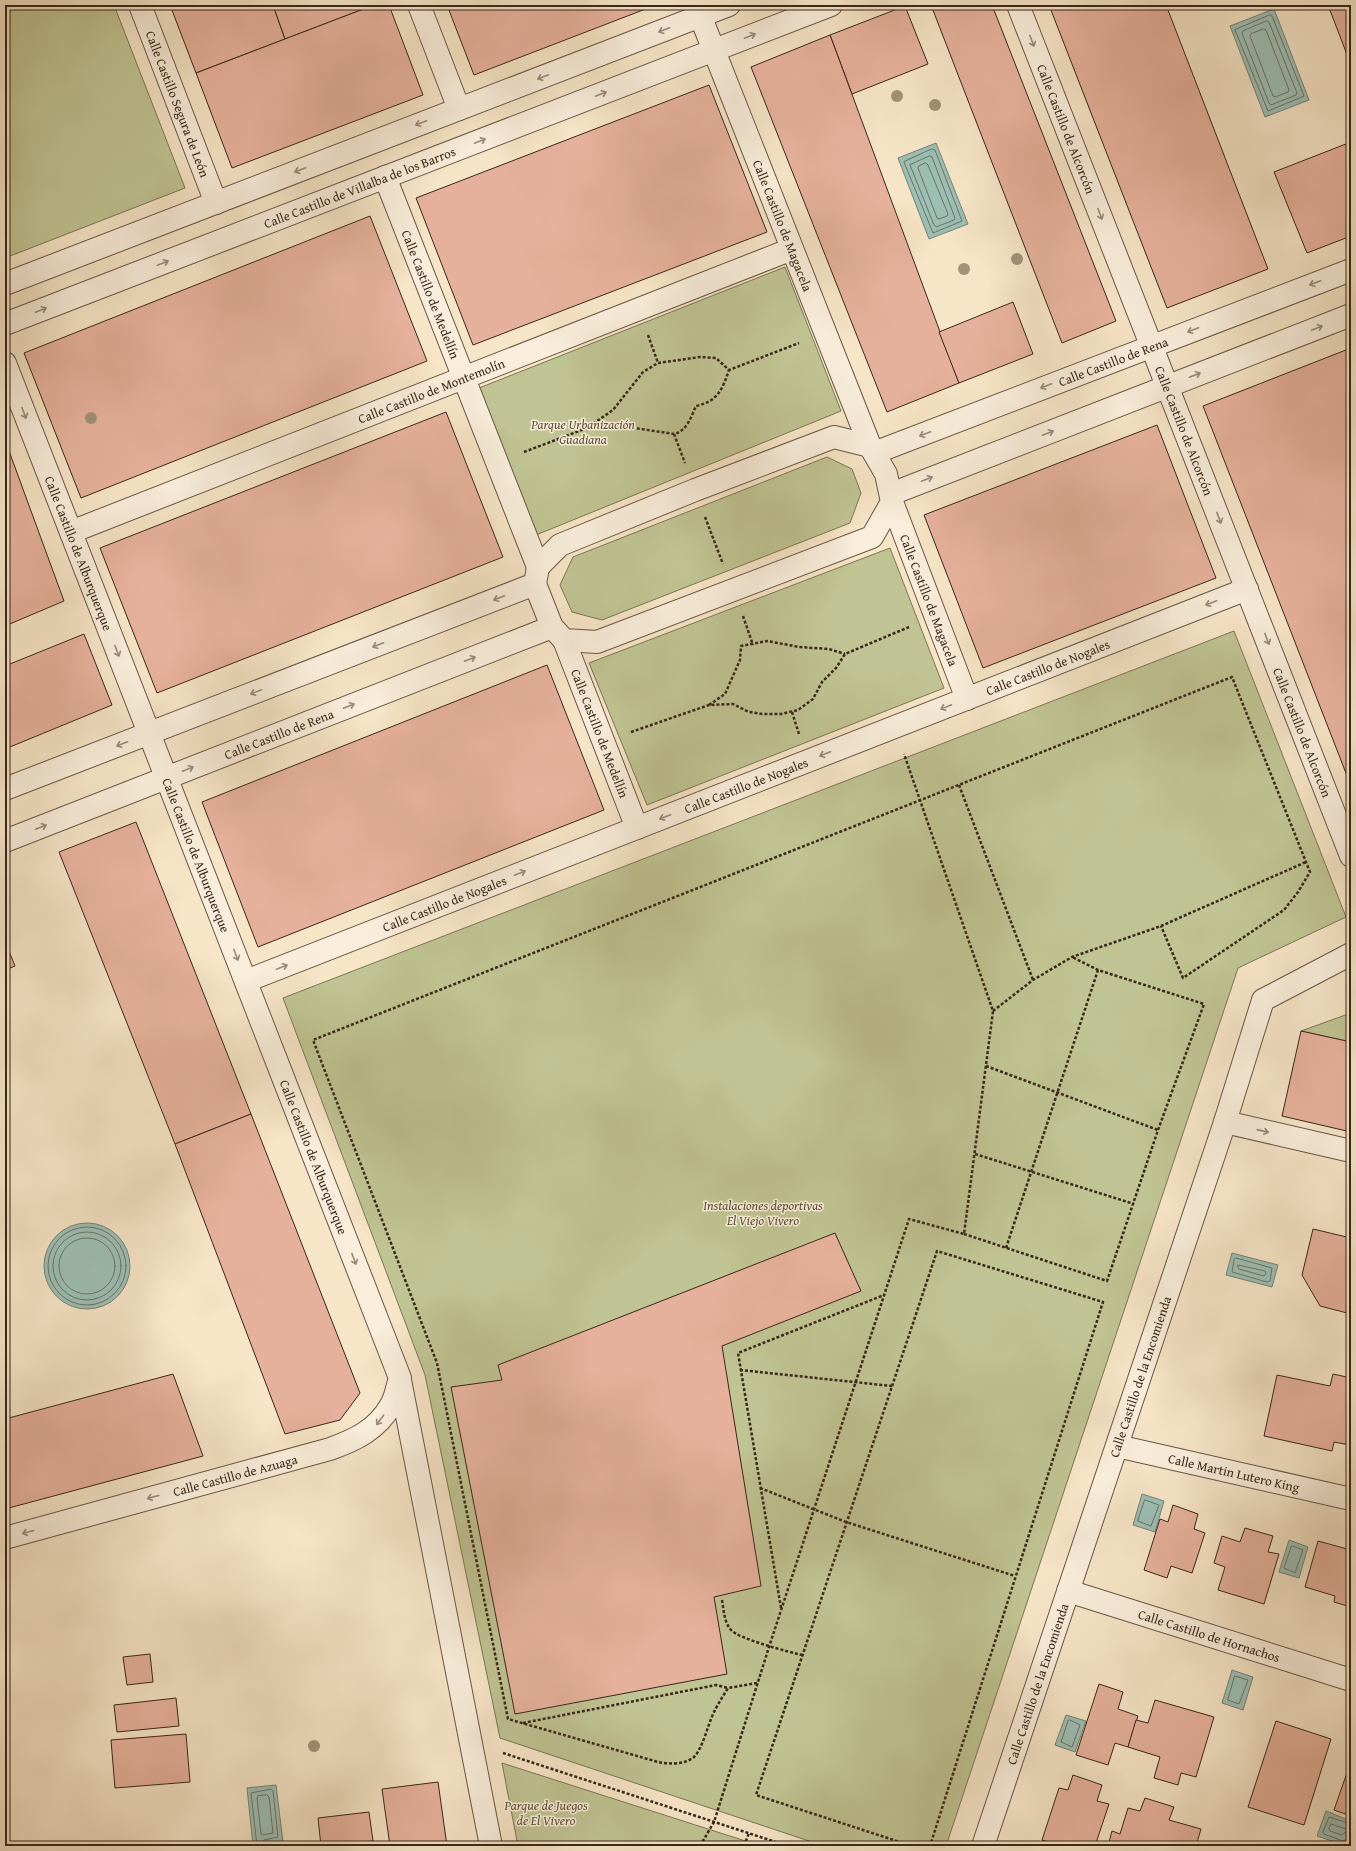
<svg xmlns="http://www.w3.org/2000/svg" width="1356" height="1851" viewBox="0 0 1356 1851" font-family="'Gentium Book Plus',serif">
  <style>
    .green { fill: #c0c393; stroke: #7c7556 }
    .water { fill: #9dbfb4; stroke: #758276 }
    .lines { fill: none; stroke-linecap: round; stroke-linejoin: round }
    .shore { stroke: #6b7367; stroke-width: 1 }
    .building { fill: #e6b19c; stroke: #39271a }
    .minor-casing { stroke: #685645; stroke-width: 24 }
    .path { stroke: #39271a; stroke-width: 2.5; stroke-dasharray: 3 2; stroke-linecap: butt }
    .minor { stroke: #f9eedb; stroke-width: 22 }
    .tree { fill: #a19278 }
    .oneway { stroke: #998a7a }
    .labels { text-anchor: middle; stroke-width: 3; stroke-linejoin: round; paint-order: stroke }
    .street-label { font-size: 13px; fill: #39271a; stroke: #f9eedb }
    .park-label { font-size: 13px; font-style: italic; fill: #5b4e38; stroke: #f9eedb }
  </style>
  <rect width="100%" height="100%" fill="#f6e5c7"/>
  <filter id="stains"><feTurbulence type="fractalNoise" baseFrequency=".005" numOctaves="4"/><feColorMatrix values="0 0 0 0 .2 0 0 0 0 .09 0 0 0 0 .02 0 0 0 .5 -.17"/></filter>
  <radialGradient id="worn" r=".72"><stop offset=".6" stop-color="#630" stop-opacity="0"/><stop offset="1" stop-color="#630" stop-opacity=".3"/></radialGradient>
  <g class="green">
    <path d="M 5,5 L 114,5 L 185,188 L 5,258 Z"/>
    <path d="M 785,267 L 841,411 L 536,535 L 479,388 Z"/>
    <path d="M 827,457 L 852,469 L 861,493 L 850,523 L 602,620 L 572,612 L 560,585 L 573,557 Z"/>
    <path d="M 890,548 L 944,688 L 647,805 L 589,663 Z"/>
    <path d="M 1234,631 L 1346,917 L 1238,968 L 946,1846 L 824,1846 L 500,1738 L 425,1375 L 283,998 Z"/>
    <path d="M 1351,1013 L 1351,1042 L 1301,1031 Z"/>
    <path d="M 502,1763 L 761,1846 L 518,1846 Z"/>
  </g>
  <g class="water">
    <path d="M 1274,9 L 1309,100 L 1265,117 L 1230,26 Z"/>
    <path d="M 936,143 L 968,224 L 929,239 L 898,158 Z"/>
    <circle cx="87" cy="1266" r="43"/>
    <path d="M 1232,1253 L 1278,1265 L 1272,1287 L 1226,1275 Z"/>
    <path d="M 1142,1494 L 1164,1501 L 1155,1532 L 1133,1525 Z"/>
    <path d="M 1289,1540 L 1308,1547 L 1299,1578 L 1279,1572 Z"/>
    <path d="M 1232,1670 L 1253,1677 L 1243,1710 L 1222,1703 Z"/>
    <path d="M 1066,1715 L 1086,1721 L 1075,1752 L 1055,1745 Z"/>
    <path d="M 276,1785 L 283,1842 L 253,1845 L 247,1788 Z"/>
    <path d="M 1326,1811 L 1351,1821 L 1351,1836 L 1347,1846 L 1317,1836 Z"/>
  </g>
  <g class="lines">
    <g class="shore">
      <path d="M 1270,15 L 1272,16 L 1304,96 L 1268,111 L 1235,30 Z"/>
      <path d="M 1267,21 L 1269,22 L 1297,93 L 1296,95 L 1271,105 L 1269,103 L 1242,33 L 1243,31 Z"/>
      <path d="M 1264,29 L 1266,30 L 1289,90 L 1288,92 L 1275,97 L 1273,96 L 1250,36 L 1251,34 Z"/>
      <path d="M 932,149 L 935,150 L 962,221 L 933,233 L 904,162 Z"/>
      <path d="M 930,156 L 932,157 L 955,218 L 954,220 L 936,227 L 934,225 L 910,165 Z"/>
      <path d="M 926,163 L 928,165 L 948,214 L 947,216 L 939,219 L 937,218 L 918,168 L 919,166 Z"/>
      <circle cx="87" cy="1266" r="39"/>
      <circle cx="87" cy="1266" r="34"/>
      <circle cx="87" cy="1266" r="28"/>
      <path d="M 1236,1258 L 1272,1268 L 1270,1281 L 1267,1282 L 1232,1272 L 1234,1260 Z"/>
      <path d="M 1238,1265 L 1265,1271 L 1266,1274 L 1264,1276 L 1239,1269 Z"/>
      <path d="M 1145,1500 L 1159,1505 L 1151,1526 L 1138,1521 Z"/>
      <path d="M 1293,1546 L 1303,1550 L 1295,1573 L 1284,1568 L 1291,1547 Z"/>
      <path d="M 1235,1676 L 1248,1680 L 1239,1704 L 1228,1700 Z"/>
      <path d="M 1070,1720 L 1080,1725 L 1072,1747 L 1061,1742 L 1068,1721 Z"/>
      <path d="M 267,1795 L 269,1797 L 273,1833 L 263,1835 L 261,1834 L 257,1798 L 258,1796 Z"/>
      <path d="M 1331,1824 L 1346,1829 L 1347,1831 L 1342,1835 L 1330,1831 L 1329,1829 Z"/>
      <path d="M 1351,1824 L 1329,1817 L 1323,1832 L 1324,1834 L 1343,1841 L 1351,1837"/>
      <path d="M 257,1846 L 251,1793 L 271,1789 L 273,1791 L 278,1837 L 264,1840 L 261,1846"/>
    </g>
  </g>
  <g class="building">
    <path d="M 170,5 L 273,5 L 285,39 L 196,73 Z"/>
    <path d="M 273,5 L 374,5 L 285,39 Z"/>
    <path d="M 374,5 L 389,5 L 423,95 L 232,168 L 196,73 Z"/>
    <path d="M 447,5 L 656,5 L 474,75 Z"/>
    <path d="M 931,5 L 992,5 L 1116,321 L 1062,343 Z"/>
    <path d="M 1049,5 L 1166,5 L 1268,269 L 1167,308 Z"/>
    <path d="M 1328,5 L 1351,5 L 1351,65 Z"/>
    <path d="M 905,6 L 928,64 L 852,94 L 830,35 Z"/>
    <path d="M 830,35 L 959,383 L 887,412 L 751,67 Z"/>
    <path d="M 709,85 L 767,232 L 473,345 L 416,198 Z"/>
    <path d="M 1351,142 L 1351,236 L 1307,253 L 1274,172 Z"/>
    <path d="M 370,216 L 427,361 L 81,498 L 24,353 Z"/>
    <path d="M 1013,302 L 1033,354 L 959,383 L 939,332 Z"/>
    <path d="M 1351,348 L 1351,786 L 1203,406 Z"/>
    <path d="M 446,412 L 503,557 L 157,693 L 100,548 Z"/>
    <path d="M 1157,425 L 1216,578 L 983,668 L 924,515 Z"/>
    <path d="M 5,440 L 64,601 L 5,626 Z"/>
    <path d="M 84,634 L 112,705 L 5,749 L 5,666 Z"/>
    <path d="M 547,665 L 604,810 L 258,947 L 202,802 Z"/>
    <path d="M 136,822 L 251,1114 L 175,1144 L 59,852 Z"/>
    <path d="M 5,941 L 15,966 L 5,970 Z"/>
    <path d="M 1301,1031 L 1351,1042 L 1351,1132 L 1282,1116 Z"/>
    <path d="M 251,1114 L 360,1393 L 340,1420 L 285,1434 L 175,1144 Z"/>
    <path d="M 1313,1229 L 1351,1238 L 1351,1314 L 1320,1306 L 1302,1275 Z"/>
    <path d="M 835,1233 L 861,1291 L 722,1346 L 761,1586 L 714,1597 L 727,1674 L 515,1714 L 451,1387 L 502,1380 L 498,1365 Z"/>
    <path d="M 173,1374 L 203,1456 L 5,1509 L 5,1419 Z"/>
    <path d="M 1333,1374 L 1351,1378 L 1350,1445 L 1334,1442 L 1332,1451 L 1264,1436 L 1277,1375 L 1330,1386 Z"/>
    <path d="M 1173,1505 L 1198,1514 L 1194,1529 L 1205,1533 L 1192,1573 L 1171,1566 L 1167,1578 L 1144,1570 L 1160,1519 L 1168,1522 Z"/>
    <path d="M 1245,1528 L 1273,1536 L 1268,1552 L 1279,1554 L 1264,1604 L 1218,1590 L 1225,1567 L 1214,1563 L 1222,1536 L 1240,1542 Z"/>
    <path d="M 1318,1541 L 1351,1550 L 1351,1607 L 1334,1602 L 1335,1596 L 1305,1587 Z"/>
    <path d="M 150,1654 L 153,1682 L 127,1685 L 123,1657 Z"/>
    <path d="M 1099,1684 L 1123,1692 L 1118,1709 L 1138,1716 L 1128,1747 L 1115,1743 L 1108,1765 L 1076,1755 Z"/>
    <path d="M 176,1698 L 179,1726 L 117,1732 L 114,1705 Z"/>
    <path d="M 1155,1700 L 1214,1717 L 1196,1777 L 1181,1773 L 1178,1785 L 1154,1778 L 1160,1757 L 1128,1747 L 1136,1720 L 1148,1723 Z"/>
    <path d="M 1276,1721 L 1331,1739 L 1304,1825 L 1248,1807 Z"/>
    <path d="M 186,1734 L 190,1782 L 115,1788 L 111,1740 Z"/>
    <path d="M 1351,1761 L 1351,1816 L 1334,1810 Z"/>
    <path d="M 1073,1775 L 1102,1785 L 1097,1801 L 1109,1804 L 1095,1846 L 1061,1846 L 1042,1840 L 1059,1788 L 1068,1790 Z"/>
    <path d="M 438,1782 L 447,1846 L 390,1846 L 382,1789 Z"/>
    <path d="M 1145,1798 L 1174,1807 L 1169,1820 L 1201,1829 L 1196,1846 L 1108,1846 L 1112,1831 L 1120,1834 L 1128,1808 L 1140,1811 Z"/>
    <path d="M 369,1812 L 373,1841 L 321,1846 L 318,1818 Z"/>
  </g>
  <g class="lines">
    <defs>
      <g id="minor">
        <path id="s1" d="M 140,5 L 216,203"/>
        <path d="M 419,5 L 459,109"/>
        <path id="s2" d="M 696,5 L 870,446"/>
        <path id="s3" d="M 1018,5 L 1351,856"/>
        <path id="s4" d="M 385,177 L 538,567"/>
        <path d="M 5,284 L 729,5"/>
        <path id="s5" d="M 5,324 L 831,5"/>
        <path id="s6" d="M 5,363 L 400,1378 C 397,1387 396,1397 391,1405 C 377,1430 355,1440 330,1449 L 5,1538"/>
        <path d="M 834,437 L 870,446 L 886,474 L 892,502 L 872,537 L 597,642 L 564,640 L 552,627 L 535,584 L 538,567 L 560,545 L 695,490 Z"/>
        <path id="s7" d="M 874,453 L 1351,270"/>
        <path d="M 891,494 L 1351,315"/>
        <path id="s8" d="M 892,502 L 967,699"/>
        <path id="s9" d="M 71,532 L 792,249"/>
        <path id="s10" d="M 564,640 L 637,828"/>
        <path d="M 5,789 L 535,584"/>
        <path id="s11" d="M 5,841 L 552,627"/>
        <path id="s12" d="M 246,981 L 1247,589"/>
        <path d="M 1225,1122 L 1351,1151"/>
        <path d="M 400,1380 L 491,1846"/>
        <path id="s13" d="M 1117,1446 L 1351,1499"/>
        <path id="s14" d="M 1068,1591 L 1351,1680"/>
        <path id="s15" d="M 983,1846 L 1225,1122 L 1263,1000 L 1351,954"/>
      </g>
    </defs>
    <use href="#minor" class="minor-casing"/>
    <g class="path">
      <path d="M 648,335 L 658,363"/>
      <path d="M 587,428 L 621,426 L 674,434 C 687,431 691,417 696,406 C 718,401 722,390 729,370"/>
      <path d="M 674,434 L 685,463"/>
      <path d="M 524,452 L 587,428 L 613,410 L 643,372 L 658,363 L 700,357 L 716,358 L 729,370 L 799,343"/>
      <path d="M 705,517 L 723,564"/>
      <path d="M 743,616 L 753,645"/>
      <path d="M 709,705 L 725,694 L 740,660 L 741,646 L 767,641 L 799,647 L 829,649 L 845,654"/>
      <path d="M 792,712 L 799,734"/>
      <path d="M 631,732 L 709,705 L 733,704 L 749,712 L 762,714 L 781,714 L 798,710 L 813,699 L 822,682 L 836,668 L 845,654 L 909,627"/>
      <path d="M 959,785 L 1033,980"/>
      <path d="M 993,1011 L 1033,980 L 1072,957 L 1161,926 L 1306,862"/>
      <path d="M 986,1066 L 1158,1130"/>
      <path d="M 975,1154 L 1134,1204"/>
      <path d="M 964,1234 L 1107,1281 L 1158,1130 L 1204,1004 L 1098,970 L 1072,957"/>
      <path d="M 1006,1248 L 1098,970"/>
      <path d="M 740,1370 L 892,1386"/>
      <path d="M 760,1488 L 846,1522 L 1015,1576"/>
      <path d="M 722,1600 C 724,1611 724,1622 731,1630 C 739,1639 789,1652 802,1655"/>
      <path d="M 781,1608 L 738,1353 L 884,1295"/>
      <path d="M 757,1683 L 728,1688 C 723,1696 718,1704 714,1712 C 708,1724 703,1748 694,1757 C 684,1765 669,1764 658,1762 L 508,1719 L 437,1363 L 313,1040 L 1232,677 L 1310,872 L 1298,892 L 1284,910 L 1183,978 L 1161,926"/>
      <path d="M 523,1723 L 716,1685 L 728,1688"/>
      <path d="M 503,1753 L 788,1846"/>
      <path d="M 700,1846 L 714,1822 L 769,1647 L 909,1219 L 964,1234 L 993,1011 L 904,754"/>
      <path d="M 744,1846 L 749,1833"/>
      <path d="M 912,1846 L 756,1795 L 937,1251 L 1103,1302 L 930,1846"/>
    </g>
    <use href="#minor" class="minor"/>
  </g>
  <g class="tree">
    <circle cx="897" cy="96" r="6"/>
    <circle cx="935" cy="105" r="6"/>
    <circle cx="1017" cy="259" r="6"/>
    <circle cx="964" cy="269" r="6"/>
    <circle cx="91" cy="418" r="6"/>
    <circle cx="314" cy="1746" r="6"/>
  </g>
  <defs><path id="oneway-shaft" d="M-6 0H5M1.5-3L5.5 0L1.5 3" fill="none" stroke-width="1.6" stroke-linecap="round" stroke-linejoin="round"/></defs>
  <g class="oneway">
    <use href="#oneway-shaft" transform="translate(664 30) rotate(159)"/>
    <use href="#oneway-shaft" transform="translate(750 36) rotate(-21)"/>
    <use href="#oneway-shaft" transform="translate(1032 41) rotate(69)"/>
    <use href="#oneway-shaft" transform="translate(543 77) rotate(159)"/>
    <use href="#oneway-shaft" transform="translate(601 94) rotate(-21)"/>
    <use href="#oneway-shaft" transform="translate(421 123) rotate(159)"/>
    <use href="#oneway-shaft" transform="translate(480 141) rotate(-21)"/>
    <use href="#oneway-shaft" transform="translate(300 170) rotate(159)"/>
    <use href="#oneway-shaft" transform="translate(1100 214) rotate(69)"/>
    <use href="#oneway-shaft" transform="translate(163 263) rotate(-21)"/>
    <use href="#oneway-shaft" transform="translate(1315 283) rotate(159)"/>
    <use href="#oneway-shaft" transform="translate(41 310) rotate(-21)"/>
    <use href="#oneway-shaft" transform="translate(1317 328) rotate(-21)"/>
    <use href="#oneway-shaft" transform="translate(1193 330) rotate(159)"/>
    <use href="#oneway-shaft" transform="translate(1195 375) rotate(-21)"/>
    <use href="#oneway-shaft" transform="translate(1046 386) rotate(159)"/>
    <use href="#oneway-shaft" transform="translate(24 413) rotate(69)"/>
    <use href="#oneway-shaft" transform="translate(1048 433) rotate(-21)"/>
    <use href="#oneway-shaft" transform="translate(925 434) rotate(159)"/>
    <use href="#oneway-shaft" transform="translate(927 479) rotate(-21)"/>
    <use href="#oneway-shaft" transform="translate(1219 518) rotate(69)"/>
    <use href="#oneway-shaft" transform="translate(499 598) rotate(159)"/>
    <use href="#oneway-shaft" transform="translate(1211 603) rotate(159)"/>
    <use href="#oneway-shaft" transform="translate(1267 639) rotate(69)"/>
    <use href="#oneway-shaft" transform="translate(378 645) rotate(159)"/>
    <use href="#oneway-shaft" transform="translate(117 651) rotate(69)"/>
    <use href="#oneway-shaft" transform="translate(470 659) rotate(-21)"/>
    <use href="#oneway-shaft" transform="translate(256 692) rotate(159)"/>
    <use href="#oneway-shaft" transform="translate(349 706) rotate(-21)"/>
    <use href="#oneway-shaft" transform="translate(946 707) rotate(158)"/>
    <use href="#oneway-shaft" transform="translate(122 744) rotate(159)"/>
    <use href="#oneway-shaft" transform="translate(825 754) rotate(159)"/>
    <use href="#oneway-shaft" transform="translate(188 769) rotate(-22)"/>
    <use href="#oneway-shaft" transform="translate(665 817) rotate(159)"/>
    <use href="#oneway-shaft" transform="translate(41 827) rotate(-21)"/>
    <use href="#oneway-shaft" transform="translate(520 873) rotate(-21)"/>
    <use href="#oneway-shaft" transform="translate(236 955) rotate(69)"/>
    <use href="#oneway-shaft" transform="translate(282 967) rotate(-21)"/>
    <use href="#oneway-shaft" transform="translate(1263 1131) rotate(13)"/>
    <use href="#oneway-shaft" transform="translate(354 1259) rotate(69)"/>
    <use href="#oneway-shaft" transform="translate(380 1420) rotate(127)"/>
    <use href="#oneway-shaft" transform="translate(153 1497) rotate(165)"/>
    <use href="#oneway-shaft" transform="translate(28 1532) rotate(165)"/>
  </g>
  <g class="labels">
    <g class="street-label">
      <text dy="5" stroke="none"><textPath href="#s1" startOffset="106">Calle Castillo Segura de León</textPath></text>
      <text dy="5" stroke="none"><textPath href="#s3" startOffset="133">Calle Castillo de Alcorcón</textPath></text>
      <text dy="5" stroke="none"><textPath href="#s5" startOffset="380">Calle Castillo de Villalba de los Barros</textPath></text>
      <text dy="5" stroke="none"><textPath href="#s2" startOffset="237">Calle Castillo de Magacela</textPath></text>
      <text dy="5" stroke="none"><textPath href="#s4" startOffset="126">Calle Castillo de Medellín</textPath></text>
      <text dy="5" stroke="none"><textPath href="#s7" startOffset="256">Calle Castillo de Rena</textPath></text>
      <text dy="5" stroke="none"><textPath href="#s9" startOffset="387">Calle Castillo de Montemolín</textPath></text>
      <text dy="5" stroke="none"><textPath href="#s3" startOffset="457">Calle Castillo de Alcorcón</textPath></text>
      <text dy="5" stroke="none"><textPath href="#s6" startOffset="204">Calle Castillo de Alburquerque</textPath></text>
      <text dy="5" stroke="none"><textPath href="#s8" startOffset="105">Calle Castillo de Magacela</textPath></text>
      <text dy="5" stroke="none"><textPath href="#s12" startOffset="861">Calle Castillo de Nogales</textPath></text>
      <text dy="5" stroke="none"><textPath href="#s3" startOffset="781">Calle Castillo de Alcorcón</textPath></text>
      <text dy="5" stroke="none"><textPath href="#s11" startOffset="294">Calle Castillo de Rena</textPath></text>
      <text dy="5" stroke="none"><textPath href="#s10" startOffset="100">Calle Castillo de Medellín</textPath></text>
      <text dy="5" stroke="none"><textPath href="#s12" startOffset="537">Calle Castillo de Nogales</textPath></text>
      <text dy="5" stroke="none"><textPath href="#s6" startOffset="528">Calle Castillo de Alburquerque</textPath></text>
      <text dy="5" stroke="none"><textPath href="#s12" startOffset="213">Calle Castillo de Nogales</textPath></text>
      <text dy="5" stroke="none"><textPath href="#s6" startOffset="852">Calle Castillo de Alburquerque</textPath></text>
      <text dy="5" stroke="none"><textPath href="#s15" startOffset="495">Calle Castillo de la Encomienda</textPath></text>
      <text dy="5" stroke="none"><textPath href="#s13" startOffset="120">Calle Martin Lutero King</textPath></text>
      <text transform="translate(235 1475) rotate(-15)" y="5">Calle Castillo de Azuaga</text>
      <text dy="5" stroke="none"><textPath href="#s14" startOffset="148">Calle Castillo de Hornachos</textPath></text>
      <text dy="5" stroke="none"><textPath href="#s15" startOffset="171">Calle Castillo de la Encomienda</textPath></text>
    </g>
    <g class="park-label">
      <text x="583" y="429">Parque Urbanización<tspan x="583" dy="15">Guadiana</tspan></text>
      <text x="763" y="1210">Instalaciones deportivas<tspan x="763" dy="15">El Viejo Vivero</tspan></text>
      <text x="546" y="1810">Parque de Juegos<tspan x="546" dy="15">de El Vivero</tspan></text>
    </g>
  </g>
  <rect width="1356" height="1851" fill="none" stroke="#f6e5c7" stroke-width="20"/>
  <rect x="6" y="6" width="1344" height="1839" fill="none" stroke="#39271a" stroke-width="2"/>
  <rect x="10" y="10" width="1336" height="1831" fill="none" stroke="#39271a"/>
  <rect width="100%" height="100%" filter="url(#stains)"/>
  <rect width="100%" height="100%" fill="url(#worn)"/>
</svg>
